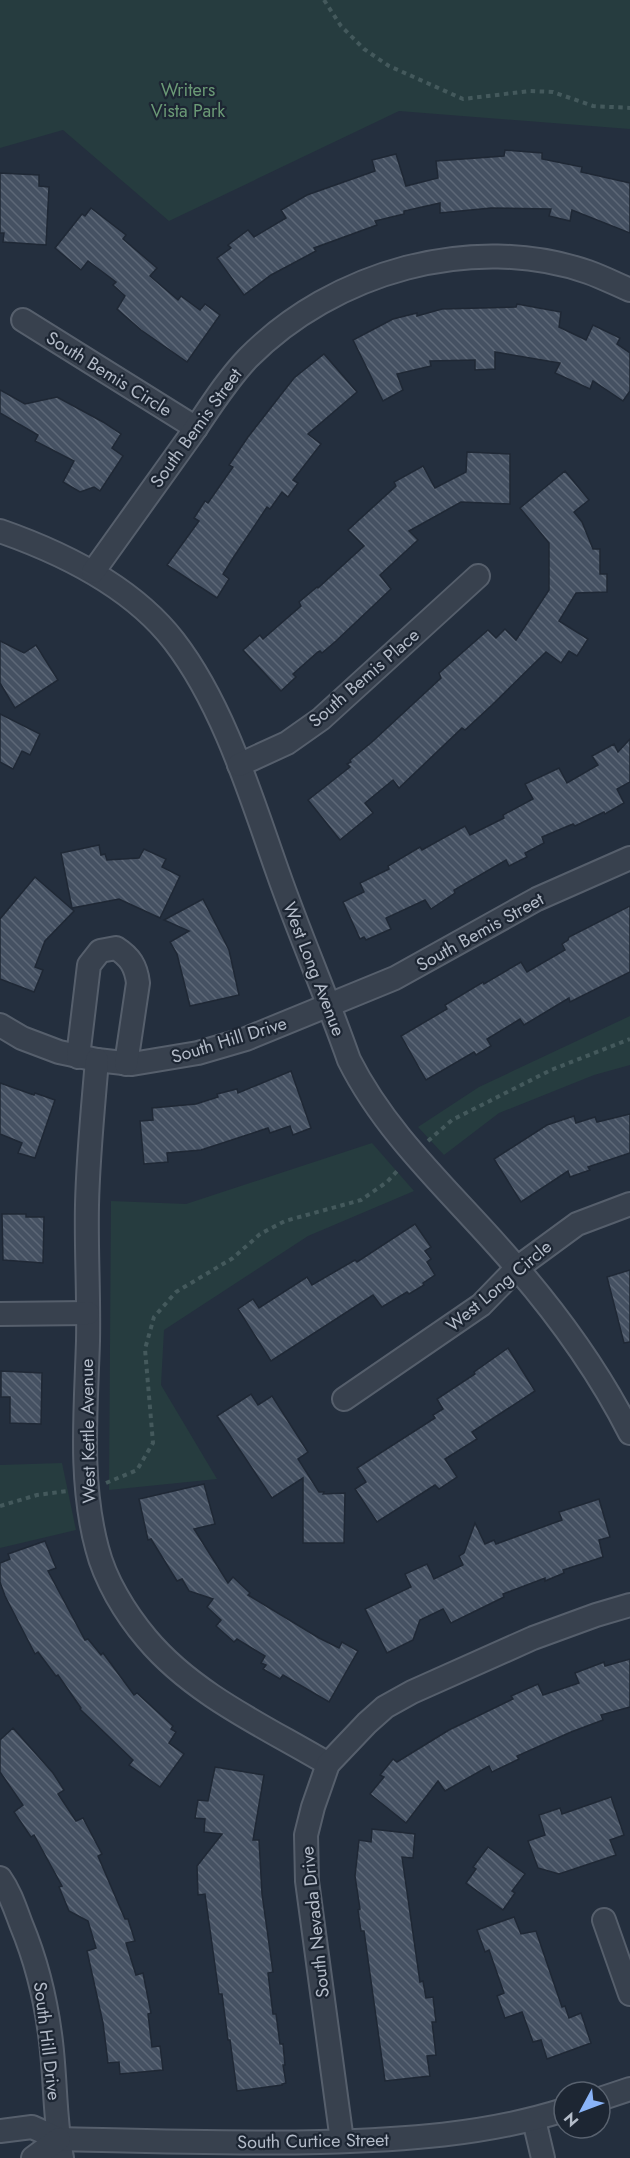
<svg xmlns="http://www.w3.org/2000/svg" width="630" height="2158" viewBox="0 0 630 2158" font-family="Jost,sans-serif">
  <style>
    .green { fill: #263c3f }
    .building { fill: url(#building-back-hatch); stroke: #1f2835; stroke-width: 1.5 }
    .lines { fill: none; stroke-linecap: round; stroke-linejoin: round }
    .minor-casing { stroke: #565f6c; stroke-width: 26 }
    .path { stroke: #44595c; stroke-width: 4; stroke-dasharray: 4.5 4.5; stroke-linecap: butt }
    .minor { stroke: #38414e; stroke-width: 22 }
    .labels { text-anchor: middle; stroke-width: 4.5; stroke-linejoin: round; paint-order: stroke }
    .park-label { font-size: 18px; fill: #6b9a76; stroke: #1d2633 }
    .street-label { font-size: 18px; fill: #b4bcc9; stroke: #1d2633 }
  </style>
  <defs>
    <pattern id="building-back-hatch" width="6" height="6" patternUnits="userSpaceOnUse" patternTransform="scale(1.5)"><rect width="6" height="6" fill="#455162"/><path d="M-1 5l2 2M0 0l6 6M5-1l2 2" fill="none" stroke="#5d6877"/></pattern>
  </defs>
  <rect width="100%" height="100%" fill="#242f3e"/>
  <g class="green">
    <path d="M 0,0 L 630,0 L 630,129 L 399,111 L 169,221 L 63,130 L 0,148 Z"/>
    <path d="M 630,1016 L 630,1065 L 594,1075 L 499,1113 L 444,1155 L 418,1127 L 479,1087 Z"/>
    <path d="M 372,1143 L 414,1191 L 308,1236 L 164,1330 L 161,1385 L 217,1479 L 109,1490 L 111,1201 L 186,1204 Z"/>
    <path d="M 62,1463 L 76,1530 L 0,1548 L 0,1465 Z"/>
  </g>
  <g class="building">
    <path d="M 505,150 L 542,153 L 542,159 L 582,167 L 581,172 L 630,183 L 630,233 L 572,210 L 570,221 L 549,216 L 551,209 L 491,208 L 440,213 L 440,203 L 404,211 L 404,214 L 375,221 L 377,225 L 314,248 L 316,251 L 271,275 L 244,295 L 217,258 L 231,248 L 228,245 L 248,230 L 254,237 L 286,218 L 281,210 L 307,195 L 375,171 L 372,160 L 396,154 L 406,186 L 438,178 L 436,161 L 504,156 Z"/>
    <path d="M 0,173 L 39,175 L 39,186 L 49,187 L 46,245 L 3,242 L 4,233 L 0,233 Z"/>
    <path d="M 91,208 L 126,235 L 123,239 L 157,268 L 150,276 L 178,300 L 181,296 L 200,310 L 205,304 L 220,315 L 187,362 L 141,330 L 117,309 L 125,296 L 113,285 L 116,282 L 88,261 L 81,270 L 55,248 L 82,214 L 85,216 Z"/>
    <path d="M 517,304 L 561,312 L 559,327 L 586,340 L 593,325 L 620,338 L 617,344 L 630,353 L 630,391 L 623,401 L 593,381 L 590,389 L 555,373 L 560,363 L 495,352 L 495,369 L 475,370 L 475,360 L 430,361 L 431,366 L 397,374 L 403,390 L 383,401 L 353,340 L 393,319 L 417,313 L 417,316 L 442,309 L 516,307 Z"/>
    <path d="M 324,354 L 357,392 L 308,434 L 321,444 L 293,480 L 298,483 L 288,497 L 282,492 L 270,509 L 267,507 L 233,558 L 223,574 L 229,579 L 217,598 L 167,565 L 199,521 L 194,518 L 205,501 L 208,503 L 233,467 L 229,465 L 248,437 L 294,378 Z"/>
    <path d="M 0,390 L 25,404 L 57,397 L 103,422 L 121,434 L 112,448 L 123,456 L 100,491 L 94,487 L 80,492 L 63,482 L 74,461 L 35,441 L 38,435 L 0,413 Z"/>
    <path d="M 467,452 L 510,454 L 510,504 L 461,502 L 409,531 L 418,540 L 380,575 L 391,589 L 336,641 L 322,653 L 320,651 L 318,652 L 293,674 L 296,677 L 281,691 L 243,650 L 260,635 L 263,639 L 301,606 L 299,602 L 317,587 L 318,588 L 364,546 L 348,530 L 396,486 L 394,482 L 423,466 L 435,488 L 466,472 Z"/>
    <path d="M 565,471 L 589,500 L 574,512 L 582,522 L 593,549 L 600,549 L 600,574 L 607,574 L 607,592 L 576,593 L 559,621 L 588,639 L 577,656 L 569,651 L 561,663 L 546,652 L 492,705 L 465,730 L 462,728 L 399,788 L 393,780 L 365,803 L 373,813 L 340,840 L 308,800 L 350,767 L 347,764 L 351,762 L 350,760 L 372,742 L 441,678 L 439,673 L 488,630 L 496,638 L 505,629 L 516,640 L 549,590 L 549,543 L 520,508 Z"/>
    <path d="M 0,641 L 24,653 L 36,645 L 58,680 L 15,708 L 0,683 Z"/>
    <path d="M 0,714 L 40,734 L 30,755 L 22,751 L 13,769 L 0,762 Z"/>
    <path d="M 630,739 L 630,782 L 617,789 L 624,803 L 605,814 L 604,812 L 575,826 L 573,824 L 542,837 L 544,843 L 525,853 L 527,857 L 509,866 L 506,860 L 454,890 L 455,893 L 431,909 L 425,900 L 386,918 L 391,929 L 366,940 L 364,937 L 360,939 L 343,902 L 364,892 L 360,883 L 389,869 L 388,866 L 420,847 L 422,850 L 465,826 L 470,835 L 504,818 L 503,815 L 533,799 L 525,784 L 559,768 L 567,783 L 598,765 L 592,756 L 614,744 L 618,752 Z"/>
    <path d="M 99,845 L 101,855 L 105,854 L 107,860 L 139,858 L 144,849 L 166,859 L 162,867 L 180,876 L 160,918 L 119,899 L 72,908 L 61,853 Z"/>
    <path d="M 35,877 L 74,911 L 45,941 L 35,967 L 43,970 L 34,992 L 0,979 L 0,919 Z"/>
    <path d="M 203,899 L 229,950 L 239,995 L 190,1006 L 177,954 L 170,942 L 189,931 L 164,920 Z"/>
    <path d="M 630,906 L 630,972 L 570,1002 L 569,998 L 524,1025 L 520,1019 L 487,1039 L 491,1046 L 476,1055 L 474,1052 L 426,1080 L 401,1036 L 447,1009 L 445,1005 L 483,982 L 484,984 L 521,962 L 527,972 L 565,950 L 562,944 L 568,940 L 569,937 Z"/>
    <path d="M 291,1071 L 311,1128 L 293,1135 L 290,1126 L 270,1133 L 268,1128 L 201,1150 L 167,1153 L 168,1162 L 144,1164 L 140,1121 L 153,1120 L 152,1108 L 196,1104 L 218,1097 L 217,1094 L 237,1089 L 238,1093 Z"/>
    <path d="M 0,1083 L 34,1095 L 35,1093 L 55,1100 L 35,1158 L 18,1153 L 22,1143 L 0,1134 Z"/>
    <path d="M 630,1114 L 630,1153 L 588,1167 L 590,1170 L 570,1177 L 568,1171 L 521,1202 L 494,1159 L 547,1125 L 574,1116 L 576,1123 L 595,1117 L 597,1122 Z"/>
    <path d="M 2,1214 L 26,1214 L 26,1217 L 44,1217 L 43,1263 L 3,1260 Z"/>
    <path d="M 415,1224 L 431,1247 L 425,1251 L 431,1259 L 427,1262 L 435,1275 L 423,1283 L 424,1285 L 409,1294 L 407,1292 L 382,1307 L 373,1295 L 271,1361 L 238,1309 L 253,1299 L 259,1308 L 307,1277 L 312,1285 L 355,1260 L 357,1262 Z"/>
    <path d="M 630,1270 L 630,1342 L 624,1343 L 607,1277 Z"/>
    <path d="M 508,1348 L 535,1391 L 472,1432 L 477,1439 L 445,1459 L 457,1477 L 439,1489 L 435,1485 L 377,1522 L 355,1489 L 366,1482 L 357,1468 L 435,1418 L 433,1415 L 443,1409 L 437,1399 L 475,1374 L 474,1372 Z"/>
    <path d="M 1,1371 L 42,1373 L 41,1424 L 10,1423 L 10,1397 L 1,1397 Z"/>
    <path d="M 251,1394 L 258,1405 L 272,1396 L 308,1452 L 298,1459 L 319,1492 L 324,1492 L 323,1494 L 345,1493 L 344,1543 L 303,1543 L 303,1478 L 272,1498 L 217,1416 Z"/>
    <path d="M 204,1484 L 215,1524 L 194,1529 L 228,1583 L 233,1577 L 250,1593 L 248,1595 L 319,1638 L 339,1648 L 342,1642 L 358,1651 L 329,1702 L 283,1675 L 280,1679 L 263,1669 L 266,1665 L 261,1663 L 265,1656 L 237,1639 L 234,1642 L 216,1626 L 221,1620 L 207,1607 L 213,1599 L 189,1591 L 182,1579 L 177,1581 L 151,1539 L 148,1540 L 139,1499 Z"/>
    <path d="M 599,1499 L 610,1537 L 599,1540 L 603,1557 L 563,1570 L 564,1573 L 545,1581 L 545,1578 L 503,1594 L 504,1597 L 451,1623 L 443,1609 L 420,1620 L 413,1640 L 387,1653 L 365,1609 L 411,1587 L 405,1574 L 427,1564 L 434,1579 L 463,1565 L 459,1556 L 464,1553 L 475,1523 L 485,1544 L 494,1540 L 496,1544 L 562,1520 L 559,1512 Z"/>
    <path d="M 45,1541 L 56,1568 L 48,1571 L 85,1640 L 88,1639 L 101,1655 L 103,1653 L 134,1695 L 137,1693 L 173,1726 L 171,1729 L 176,1732 L 169,1743 L 184,1754 L 160,1787 L 129,1765 L 133,1760 L 80,1709 L 81,1708 L 58,1675 L 56,1676 L 38,1652 L 35,1654 L 5,1596 L 0,1582 L 0,1563 L 10,1559 L 8,1554 Z"/>
    <path d="M 630,1659 L 630,1707 L 601,1715 L 603,1720 L 571,1732 L 517,1756 L 519,1759 L 492,1772 L 489,1766 L 445,1791 L 438,1781 L 406,1823 L 370,1794 L 384,1777 L 380,1775 L 393,1759 L 397,1762 L 449,1730 L 513,1699 L 511,1696 L 538,1684 L 543,1695 L 579,1683 L 575,1673 L 604,1662 L 605,1666 Z"/>
    <path d="M 13,1728 L 53,1773 L 64,1790 L 58,1794 L 76,1821 L 83,1818 L 102,1854 L 98,1856 L 125,1919 L 128,1919 L 135,1941 L 126,1943 L 136,1975 L 143,1973 L 151,2013 L 148,2014 L 152,2047 L 160,2046 L 163,2070 L 120,2074 L 119,2062 L 108,2063 L 103,2023 L 87,1951 L 96,1948 L 88,1921 L 69,1911 L 59,1887 L 62,1886 L 34,1835 L 31,1837 L 14,1812 L 23,1805 L 0,1772 L 0,1740 Z"/>
    <path d="M 215,1767 L 264,1775 L 253,1840 L 259,1840 L 262,1894 L 273,1972 L 268,1973 L 273,2014 L 276,2014 L 280,2044 L 283,2044 L 285,2065 L 283,2065 L 286,2083 L 282,2084 L 282,2085 L 237,2091 L 230,2040 L 228,2040 L 222,1994 L 219,1994 L 205,1894 L 198,1895 L 197,1866 L 222,1834 L 204,1832 L 205,1819 L 195,1818 L 198,1800 L 208,1801 Z"/>
    <path d="M 611,1797 L 624,1835 L 610,1840 L 616,1855 L 559,1874 L 538,1868 L 528,1841 L 545,1835 L 539,1815 L 560,1808 L 562,1814 Z"/>
    <path d="M 372,1829 L 415,1834 L 413,1858 L 402,1857 L 420,1982 L 423,1981 L 426,1998 L 433,1997 L 436,2022 L 432,2022 L 436,2055 L 427,2056 L 430,2076 L 385,2081 L 364,1931 L 361,1931 L 358,1910 L 360,1909 L 355,1876 L 359,1840 L 371,1842 Z"/>
    <path d="M 488,1847 L 525,1874 L 512,1891 L 515,1893 L 503,1910 L 466,1883 L 476,1869 L 473,1867 Z"/>
    <path d="M 514,1917 L 521,1934 L 536,1931 L 562,2007 L 565,2006 L 569,2018 L 581,2013 L 591,2043 L 547,2059 L 541,2040 L 533,2042 L 522,2012 L 505,2018 L 497,1996 L 504,1993 L 489,1950 L 485,1952 L 477,1930 Z"/>
  </g>
  <g class="lines">
    <defs>
      <g id="minor">
        <path d="M 23,320 L 196,428"/>
        <path d="M 0,531 C 63,553 133,588 174,641 C 224,706 251,797 278,873 C 300,936 327,997 349,1060 C 389,1140 460,1200 517,1268 C 560,1318 600,1374 630,1433"/>
        <path d="M 93,572 C 125,527 158,481 191,435 C 209,409 226,381 248,358 C 333,272 472,232 588,272 C 602,277 616,284 630,290"/>
        <path d="M 239,765 L 287,743 L 321,719 L 478,576"/>
        <path d="M 0,1025 L 22,1038 L 59,1052 L 97,1060 L 132,1064 L 198,1053 L 246,1039 L 395,978 L 537,899 L 630,858"/>
        <path d="M 78,1057 L 89,965 L 100,951 L 116,948 C 130,957 136,966 138,983 L 126,1064"/>
        <path d="M 97,1060 C 93,1108 88,1157 87,1205 C 86,1250 89,1295 88,1341 C 86,1409 79,1481 97,1548 C 105,1580 125,1613 147,1639 C 194,1695 266,1727 328,1764"/>
        <path d="M 0,1314 L 88,1313"/>
        <path d="M 344,1399 L 481,1305 L 517,1268 L 577,1224 L 630,1204"/>
        <path d="M 0,1878 C 10,1892 15,1908 21,1924 C 36,1960 45,1996 50,2034 C 56,2076 54,2117 62,2158"/>
        <path d="M 604,1920 L 630,1994"/>
        <path d="M 600,2099 L 630,2089"/>
        <path d="M 534,2120 L 543,2158"/>
        <path d="M 0,2131 L 32,2127 L 59,2139 C 146,2141 233,2144 320,2142 C 402,2140 485,2135 564,2110"/>
        <path d="M 342,2141 L 307,1881 L 306,1835 L 313,1807 L 328,1764 L 367,1723 L 385,1707 L 412,1692 L 533,1638 L 596,1615 L 630,1605"/>
        <path d="M 33,2158 L 59,2139"/>
      </g>
    </defs>
    <use href="#minor" class="minor-casing"/>
    <g class="path">
      <path d="M 324,0 L 341,26 L 364,49 L 389,66 L 463,99 L 530,91 L 553,92 L 593,106 L 630,108"/>
      <path d="M 428,1141 L 452,1120 L 551,1070 L 630,1039"/>
      <path d="M 106,1483 L 137,1470 L 153,1443 L 145,1349 L 154,1317 L 176,1292 L 233,1258 L 260,1234 L 285,1221 L 361,1200 L 387,1182 L 399,1169"/>
      <path d="M 0,1506 L 37,1495 L 67,1491"/>
    </g>
    <use href="#minor" class="minor"/>
  </g>
  <g class="labels">
    <g class="park-label">
      <text x="188" y="96">Writers<tspan x="188" dy="21">Vista Park</tspan></text>
    </g>
    <g class="street-label">
      <text transform="translate(109 374) rotate(32)" y="6">South Bemis Circle</text>
      <text transform="translate(196 428) rotate(-54)" y="6">South Bemis Street</text>
      <text transform="translate(364 678) rotate(-41)" y="6">South Bemis Place</text>
      <text transform="translate(480 932) rotate(-29)" y="6">South Bemis Street</text>
      <text transform="translate(314 969) rotate(69)" y="6">West Long Avenue</text>
      <text transform="translate(229 1040) rotate(-17)" y="6">South Hill Drive</text>
      <text transform="translate(499 1286) rotate(-40)" y="6">West Long Circle</text>
      <text transform="translate(88 1431) rotate(-91)" y="6">West Kettle Avenue</text>
      <text transform="translate(315 1922) rotate(-96)" y="6">South Nevada Drive</text>
      <text transform="translate(47 2041) rotate(83)" y="6">South Hill Drive</text>
      <text transform="translate(313 2141) rotate(-1)" y="6">South Curtice Street</text>
    </g>
  </g>
  <g transform="translate(582 2110) rotate(229)"><circle r="28" fill="#1d2633" stroke="#59626f" stroke-width="1.5"/>
  <path d="M0-4.5L10 22L0 15L-10 22Z" fill="#8ab4f8"/>
  <text y="-9" font-size="16" font-weight="bold" text-anchor="middle" fill="#b4bcc9">N</text>
  </g>
</svg>
